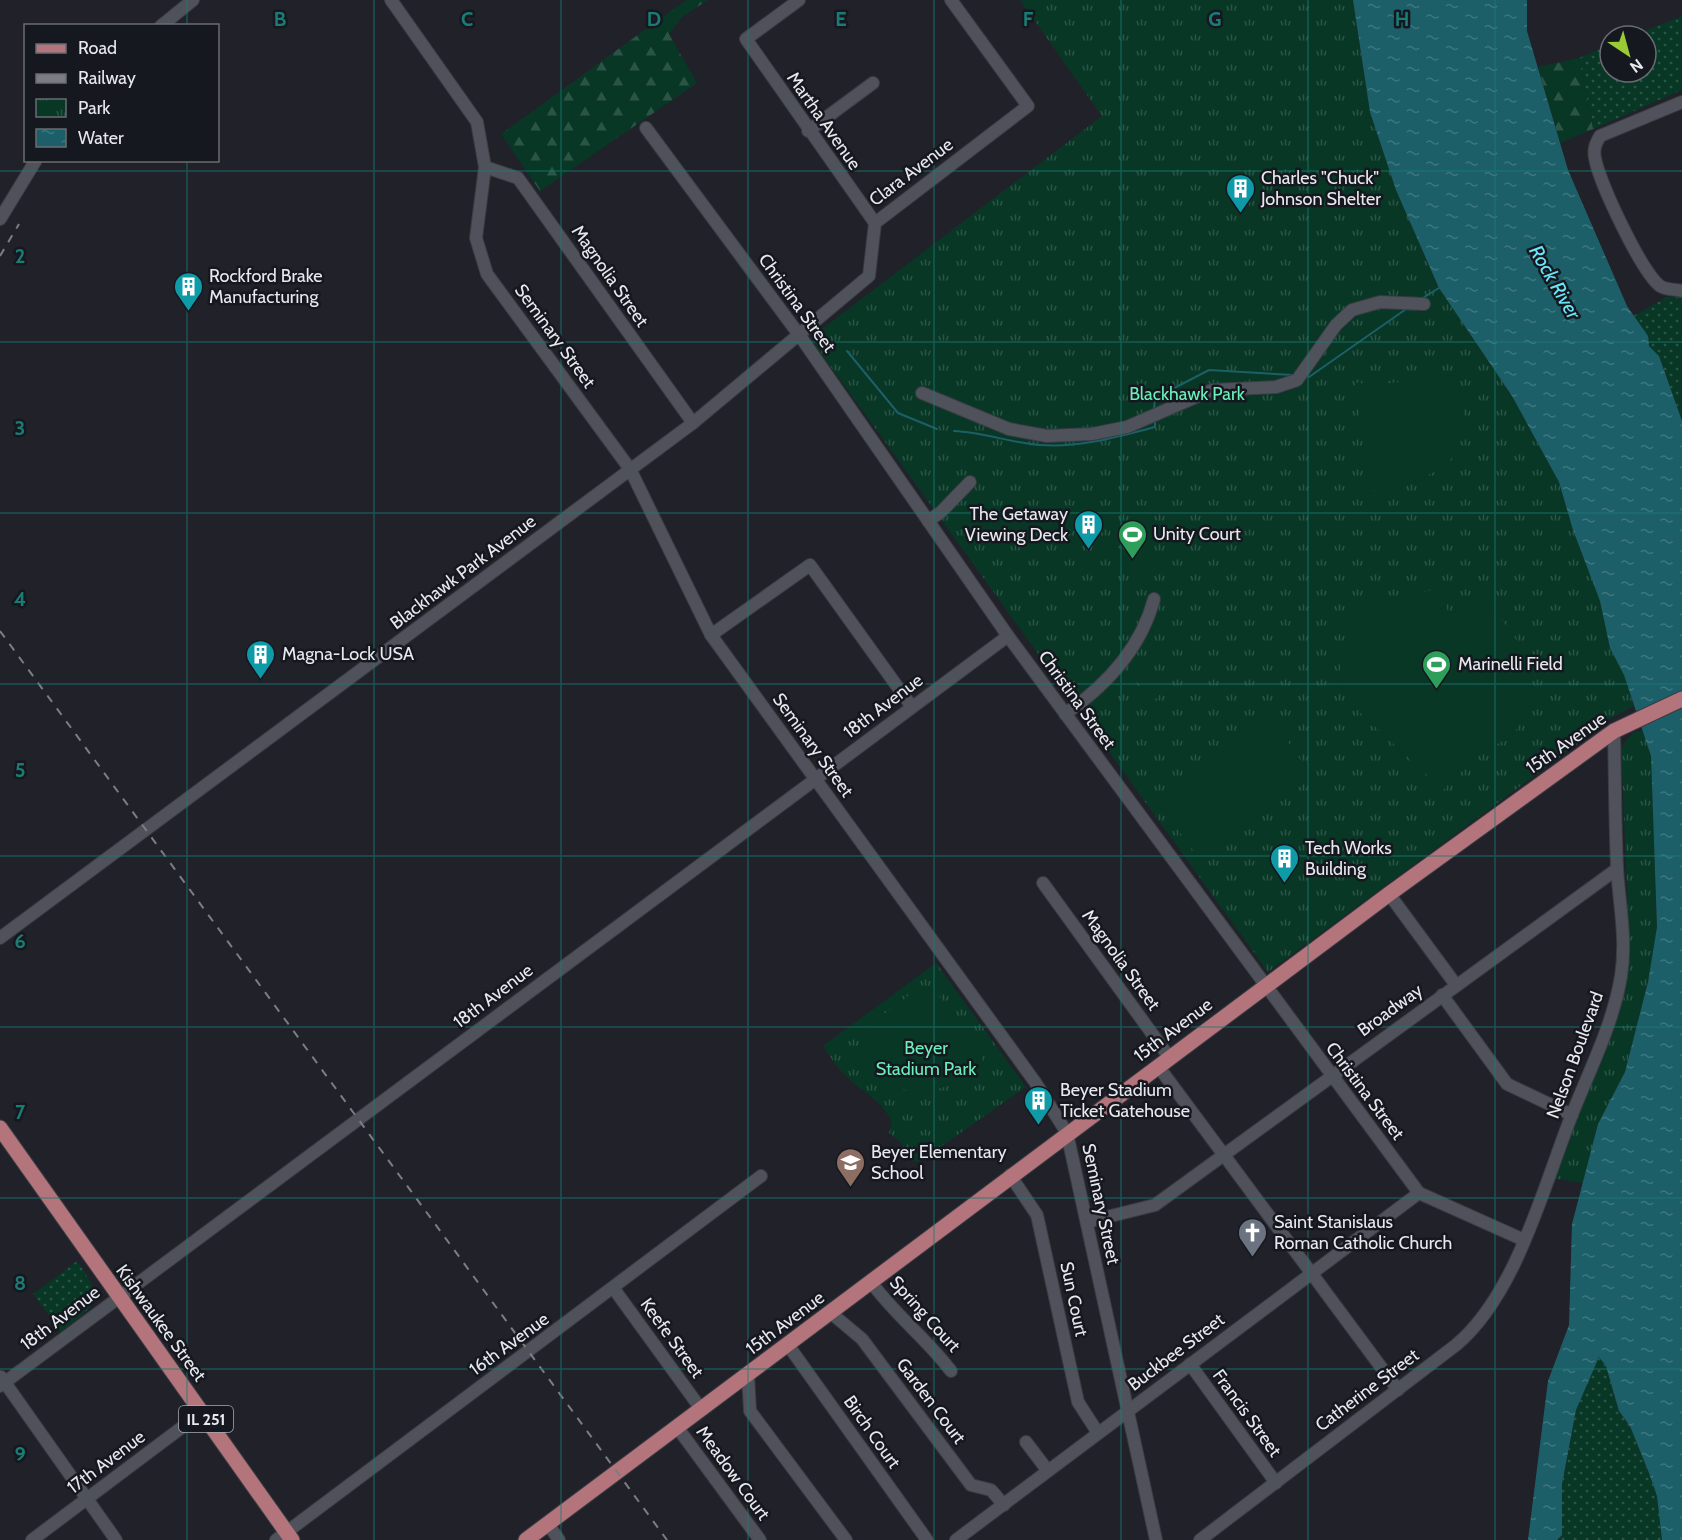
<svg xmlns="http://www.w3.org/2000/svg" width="1682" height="1540" viewBox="0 0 1682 1540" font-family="Cabin,sans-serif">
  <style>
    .grass { fill: url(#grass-dots) }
    .forest { fill: url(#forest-firs) }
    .park { fill: url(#park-tufts) }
    .pitch { fill: #083726 }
    .water { fill: url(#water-ripples) }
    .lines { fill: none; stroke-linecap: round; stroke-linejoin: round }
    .stream { stroke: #1d5f69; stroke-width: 2 }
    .minor-casing { stroke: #3a3c42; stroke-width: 14 }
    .major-casing { stroke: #3a3c42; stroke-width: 17 }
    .minor { stroke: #50525b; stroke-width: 12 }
    .major { stroke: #b3747b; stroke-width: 15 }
    .rail { stroke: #7c7d84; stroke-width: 2; stroke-dasharray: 8 8; stroke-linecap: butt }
    .grid { fill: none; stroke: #1a7c74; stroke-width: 1.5; stroke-opacity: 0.55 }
    .labels { text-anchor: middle; stroke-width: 5; stroke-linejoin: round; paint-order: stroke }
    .shield { fill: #16181f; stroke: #a9aab0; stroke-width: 1.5 }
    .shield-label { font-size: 16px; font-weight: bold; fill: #e8e9ee }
    .street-label { font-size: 18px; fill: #e8e9ee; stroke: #16181f }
    .poi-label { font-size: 18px; fill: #e8e9ee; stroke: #16181f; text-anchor: start }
    .park-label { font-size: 18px; fill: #6bf0bb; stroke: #16181f }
    .water-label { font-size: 20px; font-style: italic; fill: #6ae5f9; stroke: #16181f }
    .grid-label { font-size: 20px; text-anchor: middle; font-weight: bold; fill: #1a7c74; stroke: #16181f; stroke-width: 5; stroke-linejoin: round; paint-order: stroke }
  </style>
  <defs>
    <pattern id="grass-dots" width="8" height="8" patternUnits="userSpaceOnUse" patternTransform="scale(1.5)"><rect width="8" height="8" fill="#083726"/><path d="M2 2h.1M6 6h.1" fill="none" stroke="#2c5446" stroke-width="1.8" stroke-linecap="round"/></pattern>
    <pattern id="forest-firs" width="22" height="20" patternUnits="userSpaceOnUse" patternTransform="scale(1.5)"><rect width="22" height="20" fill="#083726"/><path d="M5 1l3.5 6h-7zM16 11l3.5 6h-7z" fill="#2c5446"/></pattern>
    <pattern id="park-tufts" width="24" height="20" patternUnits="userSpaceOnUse" patternTransform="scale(1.5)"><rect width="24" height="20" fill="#083726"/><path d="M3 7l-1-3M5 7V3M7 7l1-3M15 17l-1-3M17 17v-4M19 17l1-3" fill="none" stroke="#2c5446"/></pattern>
    <pattern id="water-ripples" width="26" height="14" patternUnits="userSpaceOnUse" patternTransform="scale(1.5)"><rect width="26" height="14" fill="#1d5f69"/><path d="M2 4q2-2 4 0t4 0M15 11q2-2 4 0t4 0" fill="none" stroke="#3e767f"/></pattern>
  </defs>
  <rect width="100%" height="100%" fill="#202129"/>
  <g class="grass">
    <path d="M 1682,16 L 1682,90 L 1593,129 L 1579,58 L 1610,45 L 1610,72 L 1646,72 L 1646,36 L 1632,36 Z"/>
    <path d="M 1669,296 L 1682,298 L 1682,421 L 1659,356 L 1649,346 L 1633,316 Z"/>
    <path d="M 77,1261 C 107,1303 97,1302 61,1332 L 33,1294 Z"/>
    <path d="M 1599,1357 L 1606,1366 L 1619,1411 L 1630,1426 L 1649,1473 L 1657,1496 L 1662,1540 L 1557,1540 L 1562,1535 L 1562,1484 L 1576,1410 Z"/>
  </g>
  <g class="forest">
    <path d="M 686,0 L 708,0 L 682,17 L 669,34 L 697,83 L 540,191 L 501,134 Z"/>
    <path d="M 1579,58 L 1593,129 L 1560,143 L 1538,67 Z"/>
  </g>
  <g class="park">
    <path d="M 1020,0 L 1353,0 L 1370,112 L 1396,190 L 1439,288 L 1512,396 L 1559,482 L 1573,530 L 1600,601 L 1610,648 L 1624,675 L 1634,706 L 1602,723 L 1598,729 L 1268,972 L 810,338 L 1102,116 Z"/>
    <path d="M 1642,730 L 1651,756 L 1657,927 L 1648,982 L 1625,1072 L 1598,1124 L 1583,1183 L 1552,1178 L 1630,959 L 1621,747 L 1633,733 Z"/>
    <path d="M 936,963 L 1026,1087 L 919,1162 L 909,1160 C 904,1145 903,1143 889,1133 L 892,1122 C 880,1097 864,1095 846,1076 C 837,1068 830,1056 823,1046 Z"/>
  </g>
  <g class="pitch">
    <path d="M 1454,375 C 1465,399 1469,438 1450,460 C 1441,469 1430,474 1419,480 C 1402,488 1388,492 1369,490 L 1358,404 L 1349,397 L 1349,392 L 1358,382 L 1368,386 Z"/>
    <path d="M 1115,548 L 1150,553 L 1148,571 L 1113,566 Z"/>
    <path d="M 1441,588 L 1448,612 L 1457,613 L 1487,600 L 1527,654 L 1533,686 L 1530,705 L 1522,722 L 1511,736 L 1477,756 L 1443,790 L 1351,704 C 1326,669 1352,645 1347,608 Z"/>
    <path d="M 1144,664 L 1168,685 L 1156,699 L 1132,678 Z"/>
    <path d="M 1270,717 L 1313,777 L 1200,860 L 1156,800 Z"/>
    <path d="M 919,988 L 934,989 L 983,1059 C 955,1089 911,1109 878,1072 C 874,1067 865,1060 863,1054 C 860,1048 862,1037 862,1030 Z"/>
  </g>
  <path class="water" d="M 1353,0 L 1527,0 L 1527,31 L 1568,170 L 1627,306 L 1648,336 L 1649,346 L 1659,356 L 1682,421 L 1682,1540 L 1662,1540 L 1657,1496 L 1649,1473 L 1630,1426 L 1619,1411 L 1606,1366 L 1599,1357 L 1576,1410 L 1562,1484 L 1562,1535 L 1557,1540 L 1528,1540 L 1548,1381 L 1569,1325 L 1572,1224 L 1598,1124 L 1625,1072 L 1648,982 L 1657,927 L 1651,756 L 1624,675 L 1610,648 L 1600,601 L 1573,530 L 1559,482 L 1512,396 L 1439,288 L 1396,190 L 1370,112 Z"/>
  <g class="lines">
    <g class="stream">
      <path d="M 1421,299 L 1439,288"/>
      <path d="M 847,351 L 898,413 L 937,429"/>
      <path d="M 1309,377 L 1409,307"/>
      <path d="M 1154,409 L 1155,398 L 1209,370 L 1293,375"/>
      <path d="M 954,431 C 983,432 1011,443 1040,445 C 1079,448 1117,437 1155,427 L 1155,421"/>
    </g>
    <defs>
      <g id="minor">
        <path d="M 391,0 L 477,122 L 485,167 L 476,238 L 487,274 L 630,469 L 711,635 L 1035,1082 L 1067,1133 L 1156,1540"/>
        <path d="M 799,0 L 746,39 L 875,223"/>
        <path d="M 161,26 L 193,0"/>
        <path d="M 1682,102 L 1600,136 C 1596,143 1593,149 1595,158 C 1599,182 1641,271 1660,286 C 1666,290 1675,289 1682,291"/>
        <path d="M 646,128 L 800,336 L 1008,636 L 1419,1193 L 1524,1240"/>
        <path d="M 808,131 L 873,83"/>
        <path d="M 485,167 L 518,178 L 693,423"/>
        <path d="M 0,219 L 36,160"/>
        <path d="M 922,393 L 1009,429 L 1047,436 L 1092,434 L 1127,427 L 1212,390 L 1276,387 L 1297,380 L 1336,325 L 1352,310 L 1380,302 L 1424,304"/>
        <path d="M 928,521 L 941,512 L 970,482"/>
        <path d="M 711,635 L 810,565 L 912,707"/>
        <path d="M 1065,714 C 1107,685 1141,648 1154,599"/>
        <path d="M 1043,883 L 1169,1057"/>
        <path d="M 1389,894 L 1456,985"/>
        <path d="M 0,938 L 693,423 L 869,276 L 875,223 L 1028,106 L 951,0"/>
        <path d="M 1442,995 L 1507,1084 L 1572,1115"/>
        <path d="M 1158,1066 L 1398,1390"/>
        <path d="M 1010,1175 L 1037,1215 L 1078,1402 L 1098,1433"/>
        <path d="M 1087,1222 L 1155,1205 L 1617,869"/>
        <path d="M 871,1282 C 895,1315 927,1339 951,1371"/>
        <path d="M 614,1289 L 701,1409"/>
        <path d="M 831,1313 L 862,1339 L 971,1485 L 991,1490 L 1004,1505"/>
        <path d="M 788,1345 L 927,1540"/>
        <path d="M 1190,1364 L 1276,1483"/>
        <path d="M 748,1375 L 750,1411 L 846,1540"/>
        <path d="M 1,1377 L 116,1540"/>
        <path d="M 0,1386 L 1008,636"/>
        <path d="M 677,1427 L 760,1540"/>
        <path d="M 1026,1442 L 1048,1471"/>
        <path d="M 548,1524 L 559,1540"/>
        <path d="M 32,1540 L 201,1413"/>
        <path d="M 276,1540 L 761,1176"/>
        <path d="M 956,1540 L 1419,1193"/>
        <path d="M 1200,1540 L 1456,1345 C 1516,1295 1543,1188 1571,1117 C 1589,1071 1613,1025 1621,976 C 1627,939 1619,904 1617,867 C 1615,822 1615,777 1614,731"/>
      </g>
      <g id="major">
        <path d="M 0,1128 L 292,1540"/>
        <path d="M 526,1540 L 1389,894 L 1614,731 L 1682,699"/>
      </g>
    </defs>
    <use href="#minor" class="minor-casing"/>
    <use href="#major" class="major-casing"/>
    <use href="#minor" class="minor"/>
    <use href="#major" class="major"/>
    <g class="rail">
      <path d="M 0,256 L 19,224"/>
      <path d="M 0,631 L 667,1540"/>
    </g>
  </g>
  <path class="grid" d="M 187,0 L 187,26M 374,0 L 374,1540M 561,0 L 561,1540M 748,0 L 748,1540M 934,0 L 934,1540M 1121,0 L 1121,1540M 1308,0 L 1308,1540M 1495,0 L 1495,1540M 187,160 L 187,1540M 0,171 L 1682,171M 0,342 L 1682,342M 0,513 L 1682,513M 0,684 L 1682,684M 0,856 L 1682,856M 0,1027 L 1682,1027M 0,1198 L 1682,1198M 0,1369 L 1682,1369"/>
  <defs>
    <symbol id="building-pin" viewBox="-11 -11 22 30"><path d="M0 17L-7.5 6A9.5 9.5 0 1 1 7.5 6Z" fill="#0f9aa8" stroke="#16181f"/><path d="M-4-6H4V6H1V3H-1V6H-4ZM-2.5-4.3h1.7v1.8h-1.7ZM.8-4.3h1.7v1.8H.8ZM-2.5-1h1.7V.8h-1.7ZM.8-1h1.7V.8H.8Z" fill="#fff"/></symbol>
    <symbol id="stadium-pin" viewBox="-11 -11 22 30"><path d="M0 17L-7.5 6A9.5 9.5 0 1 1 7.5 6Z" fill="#2e9e5b" stroke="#16181f"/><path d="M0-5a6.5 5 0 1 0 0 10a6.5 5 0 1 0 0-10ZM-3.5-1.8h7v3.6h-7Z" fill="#fff"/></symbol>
    <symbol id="school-pin" viewBox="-11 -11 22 30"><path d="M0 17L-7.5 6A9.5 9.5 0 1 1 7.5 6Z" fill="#8d6e63" stroke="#16181f"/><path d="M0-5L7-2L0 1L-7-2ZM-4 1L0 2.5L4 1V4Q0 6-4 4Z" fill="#fff"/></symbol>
    <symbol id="church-pin" viewBox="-11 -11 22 30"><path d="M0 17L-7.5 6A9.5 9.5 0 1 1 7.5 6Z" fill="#6b7280" stroke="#16181f"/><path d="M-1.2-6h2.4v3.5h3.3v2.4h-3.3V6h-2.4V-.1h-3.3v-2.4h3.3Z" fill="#fff"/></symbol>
  </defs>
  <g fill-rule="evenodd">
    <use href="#building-pin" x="1224" y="172" width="33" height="45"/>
    <use href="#building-pin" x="172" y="270" width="33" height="45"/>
    <use href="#building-pin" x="1072" y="508" width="33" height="45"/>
    <use href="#stadium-pin" x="1116" y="518" width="33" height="45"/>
    <use href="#building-pin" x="244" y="638" width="33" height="45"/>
    <use href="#stadium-pin" x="1420" y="648" width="33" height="45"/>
    <use href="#building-pin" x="1268" y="842" width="33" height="45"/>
    <use href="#building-pin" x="1022" y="1084" width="33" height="45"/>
    <use href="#school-pin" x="834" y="1146" width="33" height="45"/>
    <use href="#church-pin" x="1236" y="1216" width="33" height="45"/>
  </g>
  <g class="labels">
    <rect class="shield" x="179" y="1406" width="54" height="26" rx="4.5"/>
    <g class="shield-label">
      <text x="206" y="1425">IL 251</text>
    </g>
    <g class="street-label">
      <text transform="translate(824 121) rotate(55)" y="6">Martha Avenue</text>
      <text transform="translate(911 172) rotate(-37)" y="6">Clara Avenue</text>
      <text transform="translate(610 276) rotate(55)" y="6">Magnolia Street</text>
      <text transform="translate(797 303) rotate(54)" y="6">Christina Street</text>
      <text transform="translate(555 336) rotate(54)" y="6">Seminary Street</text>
      <text transform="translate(463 572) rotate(-37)" y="6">Blackhawk Park Avenue</text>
      <text transform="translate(1077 700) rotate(54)" y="6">Christina Street</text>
      <text transform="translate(883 706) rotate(-37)" y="6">18th Avenue</text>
      <text transform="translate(1566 743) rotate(-35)" y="6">15th Avenue</text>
      <text transform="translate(813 745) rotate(54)" y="6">Seminary Street</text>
      <text transform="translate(1121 960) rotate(54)" y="6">Magnolia Street</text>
      <text transform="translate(493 996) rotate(-37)" y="6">18th Avenue</text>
      <text transform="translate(1390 1010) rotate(-36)" y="6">Broadway</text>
      <text transform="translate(1173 1030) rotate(-37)" y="6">15th Avenue</text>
      <text transform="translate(1575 1055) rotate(-70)" y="6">Nelson Boulevard</text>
      <text transform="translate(1365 1091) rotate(53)" y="6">Christina Street</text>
      <text transform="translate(1101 1204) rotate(78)" y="6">Seminary Street</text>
      <text transform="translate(1074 1299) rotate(78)" y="6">Sun Court</text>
      <text transform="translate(925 1314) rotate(48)" y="6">Spring Court</text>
      <text transform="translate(60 1318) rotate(-37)" y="6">18th Avenue</text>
      <text transform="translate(161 1323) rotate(54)" y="6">Kishwaukee Street</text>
      <text transform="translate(785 1323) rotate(-37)" y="6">15th Avenue</text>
      <text transform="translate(672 1338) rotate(54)" y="6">Keefe Street</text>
      <text transform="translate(509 1344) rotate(-36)" y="6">16th Avenue</text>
      <text transform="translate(1176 1352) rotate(-37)" y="6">Buckbee Street</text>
      <text transform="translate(1367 1390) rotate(-37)" y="6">Catherine Street</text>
      <text transform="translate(931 1401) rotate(53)" y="6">Garden Court</text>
      <text transform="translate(1247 1413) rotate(54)" y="6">Francis Street</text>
      <text transform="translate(872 1432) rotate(55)" y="6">Birch Court</text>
      <text transform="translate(106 1462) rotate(-37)" y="6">17th Avenue</text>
      <text transform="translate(733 1473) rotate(54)" y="6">Meadow Court</text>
    </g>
    <g class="poi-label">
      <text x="1261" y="184">Charles "Chuck"<tspan x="1261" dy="21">Johnson Shelter</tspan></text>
      <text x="209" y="282">Rockford Brake<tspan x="209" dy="21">Manufacturing</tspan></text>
      <text x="1068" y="520" text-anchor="end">The Getaway<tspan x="1068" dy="21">Viewing Deck</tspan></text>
      <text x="1153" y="540">Unity Court</text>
      <text x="282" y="660">Magna-Lock USA</text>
      <text x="1458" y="670">Marinelli Field</text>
      <text x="1305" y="854">Tech Works<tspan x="1305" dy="21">Building</tspan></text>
      <text x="1060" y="1096">Beyer Stadium<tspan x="1060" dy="21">Ticket Gatehouse</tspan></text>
      <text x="871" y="1158">Beyer Elementary<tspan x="871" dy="21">School</tspan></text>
      <text x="1274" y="1228">Saint Stanislaus<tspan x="1274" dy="21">Roman Catholic Church</tspan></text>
    </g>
    <g class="park-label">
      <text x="1187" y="400">Blackhawk Park</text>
      <text x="926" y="1054">Beyer<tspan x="926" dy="21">Stadium Park</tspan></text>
    </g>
    <g class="water-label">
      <text transform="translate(1555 282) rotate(60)" y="7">Rock River</text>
    </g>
  </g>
  <g class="grid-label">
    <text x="280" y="26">B</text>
    <text x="467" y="26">C</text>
    <text x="654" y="26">D</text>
    <text x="841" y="26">E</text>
    <text x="1028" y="26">F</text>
    <text x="1215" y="26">G</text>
    <text x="1402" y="26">H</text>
    <text x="20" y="263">2</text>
    <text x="20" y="435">3</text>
    <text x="20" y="606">4</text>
    <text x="20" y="777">5</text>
    <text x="20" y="948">6</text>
    <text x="20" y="1119">7</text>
    <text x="20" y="1290">8</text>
    <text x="20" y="1461">9</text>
  </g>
  <rect x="24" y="24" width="195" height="138" fill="#16181f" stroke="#6a6c72" stroke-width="1.5"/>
  <rect x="36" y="44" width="30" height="9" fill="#b3747b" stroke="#6a6c72" stroke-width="1.5"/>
  <text x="78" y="54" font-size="18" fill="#e8e9ee">Road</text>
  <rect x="36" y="74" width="30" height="9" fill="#7c7d84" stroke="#6a6c72" stroke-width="1.5"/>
  <text x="78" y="84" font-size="18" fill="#e8e9ee">Railway</text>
  <rect x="36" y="99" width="30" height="18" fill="url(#park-tufts)" stroke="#6a6c72" stroke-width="1.5"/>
  <text x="78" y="114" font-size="18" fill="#e8e9ee">Park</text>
  <rect x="36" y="129" width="30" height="18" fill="url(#water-ripples)" stroke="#6a6c72" stroke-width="1.5"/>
  <text x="78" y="144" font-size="18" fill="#e8e9ee">Water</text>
  <g transform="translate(1628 54) rotate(144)"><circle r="28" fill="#16181f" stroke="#6a6c72" stroke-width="1.5"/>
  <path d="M0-4.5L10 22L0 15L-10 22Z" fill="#99cb35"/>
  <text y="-9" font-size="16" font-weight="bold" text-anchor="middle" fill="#e8e9ee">N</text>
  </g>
</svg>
